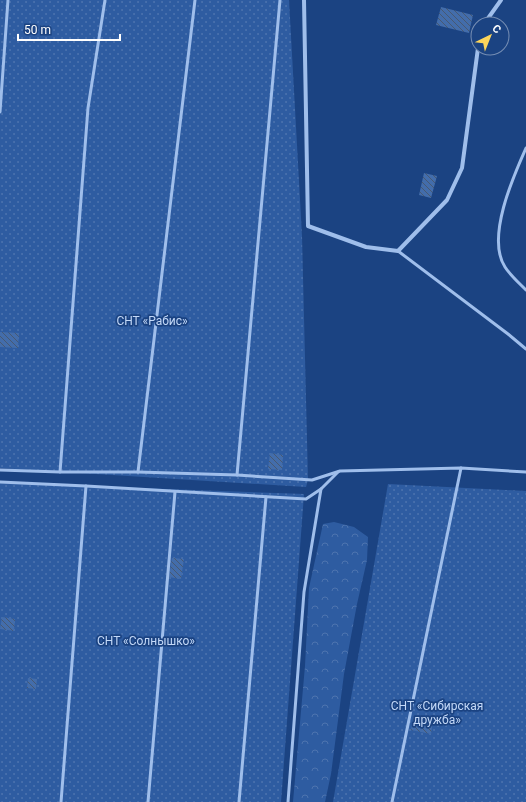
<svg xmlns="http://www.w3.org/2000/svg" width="526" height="802" viewBox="0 0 526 802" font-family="Roboto,sans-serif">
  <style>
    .grass { fill: url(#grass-dots) }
    .forest { fill: url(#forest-crowns) }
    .building { fill: url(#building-back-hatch) }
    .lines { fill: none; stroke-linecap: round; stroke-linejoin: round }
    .service { stroke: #9fbeeb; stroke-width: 3 }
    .minor { stroke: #9fbeeb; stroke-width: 4 }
    .labels { text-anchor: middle; stroke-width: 3.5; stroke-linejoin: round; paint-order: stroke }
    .park-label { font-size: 12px; fill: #c4d9f8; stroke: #1b4382 }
  </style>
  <defs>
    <pattern id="grass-dots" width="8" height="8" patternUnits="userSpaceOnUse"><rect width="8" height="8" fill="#2e5ca1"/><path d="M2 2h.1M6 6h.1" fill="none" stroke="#4d74af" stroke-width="1.8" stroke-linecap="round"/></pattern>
    <pattern id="forest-crowns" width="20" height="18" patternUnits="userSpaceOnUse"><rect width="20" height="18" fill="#2e5ca1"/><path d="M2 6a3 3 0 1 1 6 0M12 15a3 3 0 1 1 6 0" fill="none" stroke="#4d74af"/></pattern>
    <pattern id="building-back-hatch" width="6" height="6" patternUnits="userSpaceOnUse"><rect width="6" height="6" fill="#436dab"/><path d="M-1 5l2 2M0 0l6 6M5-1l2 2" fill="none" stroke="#485972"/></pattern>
  </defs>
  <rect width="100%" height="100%" fill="#1b4382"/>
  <g class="grass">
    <path d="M 0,0 L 289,0 L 302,236 L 308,480 L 306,487 L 0,468 Z"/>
    <path d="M 0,483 L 304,494 L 281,802 L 0,802 Z"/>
    <path d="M 388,484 L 526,491 L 526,802 L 333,802 Z"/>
  </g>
  <path class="forest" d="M 334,522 L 354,527 L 368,537 L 367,560 L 357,604 L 344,674 L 331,774 L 325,802 L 293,802 L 305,666 L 309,588 L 323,524 Z"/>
  <g class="building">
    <path d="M 441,7 L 473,15 L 469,33 L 436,25 Z"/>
    <path d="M 424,173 L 437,176 L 431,198 L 419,195 Z"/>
    <path d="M 0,332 L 19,333 L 18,348 L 0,347 Z"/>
    <path d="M 270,453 L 283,455 L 282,470 L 268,469 Z"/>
    <path d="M 172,558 L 184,559 L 181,579 L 169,577 Z"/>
    <path d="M 2,617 L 15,619 L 14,631 L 0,629 Z"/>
    <path d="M 28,678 L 37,679 L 36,689 L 27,688 Z"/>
    <path d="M 414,716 L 433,720 L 431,734 L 411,730 Z"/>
  </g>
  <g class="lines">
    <g class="service">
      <path d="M 0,112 L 8,0"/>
      <path d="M 526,148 C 513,177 486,238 505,267 C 510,275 519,283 526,290"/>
      <path d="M 398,251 L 508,334 L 526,349"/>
      <path d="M 0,470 L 60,472 L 138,472 L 237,475 L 312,480 L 340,471 L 461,468 L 526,472"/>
      <path d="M 60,472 L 88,108 L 105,0"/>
      <path d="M 138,472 L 195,0"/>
      <path d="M 237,475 L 280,0"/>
      <path d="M 0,482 L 86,486 L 306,499 L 321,489 L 338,472"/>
      <path d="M 61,802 L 86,486"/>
      <path d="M 148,802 L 175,492"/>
      <path d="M 239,802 L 266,497"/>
      <path d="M 288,802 L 304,592 L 321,489"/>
      <path d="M 392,802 L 461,468"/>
    </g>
    <g class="minor">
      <path d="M 304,0 L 308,226 L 366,247 L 398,251 L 447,200 L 462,168 L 478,48"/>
      <path d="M 484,24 L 501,0"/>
    </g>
  </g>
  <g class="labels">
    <g class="park-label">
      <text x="152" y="325">СНТ «Рабис»</text>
      <text x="146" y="645">СНТ «Солнышко»</text>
      <text x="437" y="710">СНТ «Сибирская<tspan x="437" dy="14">дружба»</tspan></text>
    </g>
  </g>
  <g transform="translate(490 36) rotate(43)"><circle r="19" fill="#1b4382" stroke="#768eb4"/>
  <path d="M0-3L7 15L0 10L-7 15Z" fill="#fcd55b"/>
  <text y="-6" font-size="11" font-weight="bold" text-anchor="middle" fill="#ffffff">С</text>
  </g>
  <path d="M18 34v6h102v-6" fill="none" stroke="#ffffff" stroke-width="2"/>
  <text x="24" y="34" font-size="12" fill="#ffffff" stroke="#1b4382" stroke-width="3" paint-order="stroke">50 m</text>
</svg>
